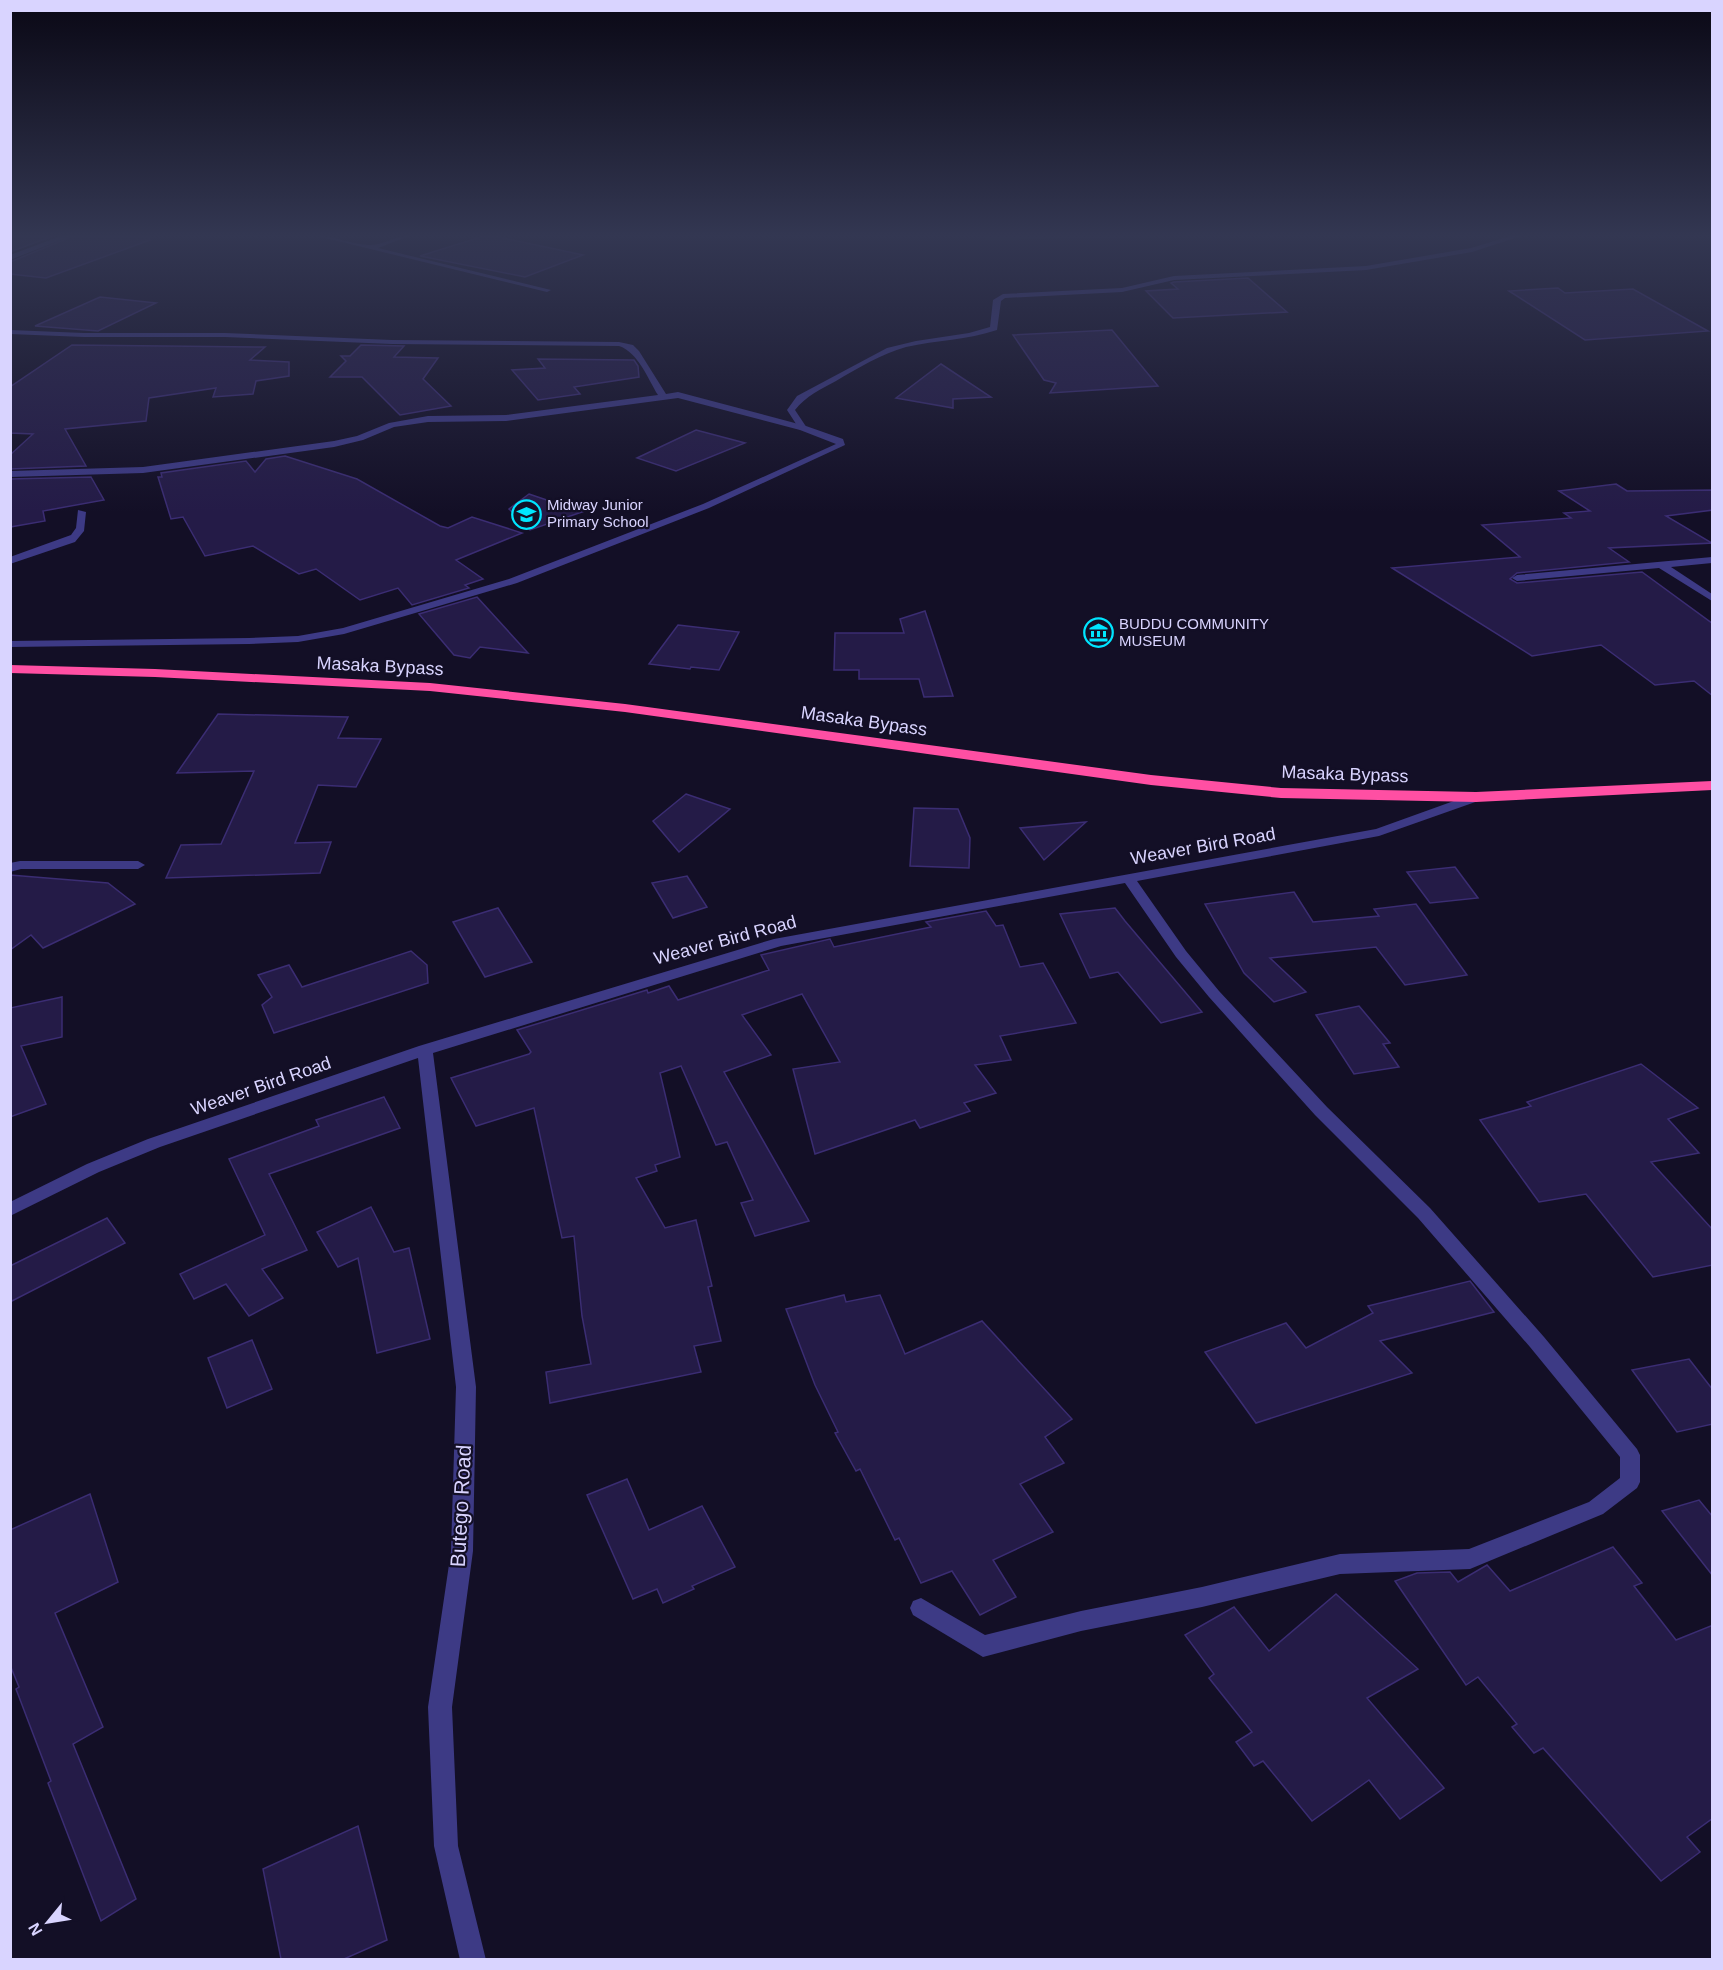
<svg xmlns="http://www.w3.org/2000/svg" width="1723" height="1970" viewBox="0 0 1723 1970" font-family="Arial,sans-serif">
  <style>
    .green { fill: #12302f }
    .building { fill: #241b47; stroke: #3b2d73; stroke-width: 1.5 }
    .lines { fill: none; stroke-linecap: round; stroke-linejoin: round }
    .lane { fill: #3d3a85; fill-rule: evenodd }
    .street { fill: #3d3a85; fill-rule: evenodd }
    .highway { fill: #ff4fa3; fill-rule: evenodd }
    .labels { text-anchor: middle; stroke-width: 4.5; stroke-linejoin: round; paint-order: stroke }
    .far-poi-label { font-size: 15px; fill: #d9d4ff; stroke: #130f26; text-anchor: start }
    .street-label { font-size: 18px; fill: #d9d4ff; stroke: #130f26 }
    .near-street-label { font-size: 21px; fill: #d9d4ff; stroke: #130f26 }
  </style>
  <rect width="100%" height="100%" fill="#130f26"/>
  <path class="green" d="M 982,236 L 1211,236 L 985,240 Z"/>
  <g class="building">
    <path d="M 10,236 L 53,236 L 10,252 Z"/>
    <path d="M 73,236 L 149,236 L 150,240 L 46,278 L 10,274 L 10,262 Z"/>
    <path d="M 484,236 L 494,236 L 583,255 L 525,277 L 420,256 Z"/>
    <path d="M 1248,278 L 1287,312 L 1173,318 L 1146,291 L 1178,289 L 1171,283 L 1174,282 Z"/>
    <path d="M 1558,288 L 1565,293 L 1633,289 L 1708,331 L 1585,340 L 1509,291 Z"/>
    <path d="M 100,297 L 156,303 L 98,331 L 35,326 Z"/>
    <path d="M 1112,330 L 1158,386 L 1050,393 L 1056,383 L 1044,380 L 1013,335 Z"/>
    <path d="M 72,345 L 265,347 L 250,360 L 289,362 L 289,376 L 256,381 L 253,394 L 213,397 L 216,388 L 149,398 L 146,421 L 65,429 L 86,466 L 10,469 L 10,455 L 33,434 L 10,433 L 10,387 Z"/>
    <path d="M 361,345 L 404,346 L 394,357 L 438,358 L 423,379 L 451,406 L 400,415 L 362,377 L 330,377 L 346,361 L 341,356 L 350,356 Z"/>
    <path d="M 538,359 L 634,360 L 638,366 L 639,377 L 574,387 L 580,394 L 538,400 L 512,370 L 545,368 Z"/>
    <path d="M 941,364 L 991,397 L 953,399 L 953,408 L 896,398 Z"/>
    <path d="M 696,430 L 745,443 L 676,471 L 637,458 Z"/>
    <path d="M 285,456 L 357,479 L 440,526 L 448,528 L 472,517 L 522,533 L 456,560 L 483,579 L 465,585 L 469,588 L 412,605 L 398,588 L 360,600 L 316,569 L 299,574 L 253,546 L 205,556 L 183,517 L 171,519 L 158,477 L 162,477 L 161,473 L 246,461 L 255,472 L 266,459 Z"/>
    <path d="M 91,477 L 104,500 L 43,511 L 45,521 L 10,527 L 10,479 Z"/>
    <path d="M 1616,484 L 1627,491 L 1713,490 L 1713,510 L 1666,516 L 1712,543 L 1609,548 L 1629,562 L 1517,573 L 1510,579 L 1517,583 L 1642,572 L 1713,624 L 1713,696 L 1694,681 L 1655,685 L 1601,645 L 1532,656 L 1392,568 L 1520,557 L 1482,525 L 1571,518 L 1564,513 L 1590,511 L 1559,491 Z"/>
    <path d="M 529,494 L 582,512 L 530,530 L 509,509 Z"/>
    <path d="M 477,597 L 528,653 L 480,647 L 470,658 L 454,655 L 419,614 Z"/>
    <path d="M 925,611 L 953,696 L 924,697 L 919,679 L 859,679 L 859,670 L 834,670 L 835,633 L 904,633 L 900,619 Z"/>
    <path d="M 678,625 L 739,632 L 719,670 L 691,667 L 690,669 L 649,664 Z"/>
    <path d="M 218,714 L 348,717 L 338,738 L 381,739 L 356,787 L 318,785 L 295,843 L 331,842 L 320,873 L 166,878 L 181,845 L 221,844 L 254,771 L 177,773 Z"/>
    <path d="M 686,794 L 730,809 L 679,852 L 653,821 Z"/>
    <path d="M 914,808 L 958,809 L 970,838 L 969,868 L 910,866 Z"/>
    <path d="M 1086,822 L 1044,860 L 1020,828 Z"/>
    <path d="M 1455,867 L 1478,898 L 1430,903 L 1407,872 Z"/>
    <path d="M 10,875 L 108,883 L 135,904 L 43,948 L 31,935 L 10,950 Z"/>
    <path d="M 687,876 L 707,907 L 673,918 L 652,883 Z"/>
    <path d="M 1294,892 L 1313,922 L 1379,916 L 1374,909 L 1416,904 L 1467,975 L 1405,985 L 1376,947 L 1270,958 L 1306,992 L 1274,1002 L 1244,973 L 1205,904 Z"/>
    <path d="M 498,908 L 532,962 L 485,977 L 453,922 Z"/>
    <path d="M 1115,908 L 1125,921 L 1202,1012 L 1161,1023 L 1118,972 L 1090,978 L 1060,914 Z"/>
    <path d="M 986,911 L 996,926 L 1003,925 L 1020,967 L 1043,963 L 1076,1023 L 1000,1036 L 1011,1060 L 975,1065 L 996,1093 L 964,1103 L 970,1111 L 920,1128 L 915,1120 L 815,1154 L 793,1069 L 840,1062 L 802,994 L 742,1015 L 771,1055 L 724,1072 L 809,1221 L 755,1236 L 741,1203 L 753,1200 L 727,1142 L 716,1145 L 681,1066 L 660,1073 L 680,1157 L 655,1165 L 657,1171 L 636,1178 L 665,1228 L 696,1220 L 712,1286 L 708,1287 L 721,1341 L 694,1346 L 701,1372 L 550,1403 L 546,1372 L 591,1364 L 582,1316 L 574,1236 L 562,1238 L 534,1108 L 476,1126 L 451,1078 L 529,1054 L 531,1052 L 517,1030 L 647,990 L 648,993 L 669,986 L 678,1000 L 769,970 L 761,955 L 830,939 L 834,947 L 931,927 L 926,922 Z"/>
    <path d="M 411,951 L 427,965 L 428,983 L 274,1033 L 262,1005 L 272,997 L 258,975 L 289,965 L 302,987 Z"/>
    <path d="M 62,997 L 62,1037 L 21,1046 L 46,1104 L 10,1117 L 10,1008 Z"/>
    <path d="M 1359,1006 L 1390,1043 L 1383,1044 L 1399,1067 L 1354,1074 L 1316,1015 Z"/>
    <path d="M 1641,1064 L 1698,1108 L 1668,1119 L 1699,1153 L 1651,1162 L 1713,1230 L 1713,1265 L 1653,1277 L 1586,1194 L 1539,1202 L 1480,1120 L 1531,1106 L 1527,1102 Z"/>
    <path d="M 384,1097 L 400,1128 L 269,1174 L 307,1250 L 262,1269 L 283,1298 L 249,1316 L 226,1284 L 194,1299 L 180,1274 L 265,1235 L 229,1159 L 319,1126 L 316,1120 Z"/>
    <path d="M 371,1207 L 394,1252 L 409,1248 L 430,1339 L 377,1353 L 358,1258 L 338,1267 L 317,1232 Z"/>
    <path d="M 107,1218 L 125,1243 L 10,1302 L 10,1266 Z"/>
    <path d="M 1470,1281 L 1494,1312 L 1380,1341 L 1412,1373 L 1256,1423 L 1205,1352 L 1286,1323 L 1306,1348 L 1373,1313 L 1368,1306 Z"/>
    <path d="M 844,1295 L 846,1302 L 880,1295 L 905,1354 L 982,1321 L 1072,1419 L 1045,1437 L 1064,1463 L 1020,1484 L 1053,1532 L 993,1560 L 1016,1597 L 980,1615 L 952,1571 L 921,1583 L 899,1538 L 895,1540 L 860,1469 L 856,1471 L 835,1433 L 838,1432 L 815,1385 L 786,1309 Z"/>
    <path d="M 252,1340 L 272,1389 L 227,1408 L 208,1358 Z"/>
    <path d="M 1689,1359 L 1713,1390 L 1713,1424 L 1677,1432 L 1632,1370 Z"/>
    <path d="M 627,1479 L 649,1530 L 702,1506 L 735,1567 L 692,1586 L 694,1589 L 663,1603 L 657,1589 L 633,1599 L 587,1495 Z"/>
    <path d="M 90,1494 L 118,1582 L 55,1613 L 103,1727 L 73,1744 L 136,1899 L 101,1921 L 48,1783 L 51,1781 L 16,1689 L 19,1687 L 10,1665 L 10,1530 Z"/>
    <path d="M 1699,1500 L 1713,1517 L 1713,1576 L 1662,1511 Z"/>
    <path d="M 1613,1547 L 1642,1583 L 1634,1586 L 1676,1640 L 1713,1625 L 1713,1818 L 1687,1837 L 1700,1852 L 1661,1881 L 1543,1748 L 1534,1753 L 1512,1727 L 1517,1724 L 1478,1677 L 1466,1685 L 1395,1581 L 1417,1573 L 1450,1572 L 1458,1582 L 1487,1565 L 1510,1591 Z"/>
    <path d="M 1336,1594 L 1418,1669 L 1367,1698 L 1444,1788 L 1400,1819 L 1369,1780 L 1312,1821 L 1263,1761 L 1254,1766 L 1236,1742 L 1252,1732 L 1209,1678 L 1214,1674 L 1185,1635 L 1234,1607 L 1269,1651 Z"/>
    <path d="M 358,1826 L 387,1940 L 344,1959 L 281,1959 L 263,1869 Z"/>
  </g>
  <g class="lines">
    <path class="lane" d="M 1510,236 L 1521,236 L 1472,252 L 1366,270 L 1174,280 L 1122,292 L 1005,298 L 1001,301 L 997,330 C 967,340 937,340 906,347 C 881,354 858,368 836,381 C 821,389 806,396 795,410 L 807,428 L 806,430 L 800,430 L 787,410 L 797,396 L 887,348 L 916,341 L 969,333 L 990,327 L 993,300 L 1003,294 L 1122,288 L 1174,276 L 1366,266 L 1471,248 Z"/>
    <g class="street">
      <path d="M 61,236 L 71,236 L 10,260 L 10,255 Z"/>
      <path d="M 317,236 C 335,236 351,244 368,245 C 381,246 395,236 409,236 L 378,248 L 551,290 L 547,292 Z"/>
      <path d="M 10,330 L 84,333 L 225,333 L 392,340 L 619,342 L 633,345 L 639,351 L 666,394 L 678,392 L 806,426 L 843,439 L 845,445 L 709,508 L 517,583 L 344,634 L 298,642 L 249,644 L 10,647 L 10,641 L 249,638 L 298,636 L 343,628 L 509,579 L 703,504 L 836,444 L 800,430 L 678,398 L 506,421 L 428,422 L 394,427 L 363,440 L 334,447 L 143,473 L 10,477 L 10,471 L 143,467 L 334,441 L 357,436 L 389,423 L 428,416 L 506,415 L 658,395 C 648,379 638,352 619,346 L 392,344 L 225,337 L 84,337 L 10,334 Z"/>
      <path d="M 78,510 L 86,512 L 84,531 L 75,542 L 10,564 L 10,557 L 71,535 L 76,528 Z"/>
      <path d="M 1712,557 L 1712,563 L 1671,567 L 1712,594 L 1712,601 L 1659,568 L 1517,581 L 1512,578 L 1517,575 Z"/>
      <path d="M 1476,793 L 1481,794 L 1482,797 L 1481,800 L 1379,836 L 1137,881 L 1186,951 L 1219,991 L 1327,1107 L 1430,1208 L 1544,1337 L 1637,1449 L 1640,1455 L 1640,1482 L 1637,1488 L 1603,1514 L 1470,1569 L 1340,1574 L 1202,1607 L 1081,1631 L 983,1657 L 913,1615 L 910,1608 L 913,1601 L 921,1598 L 985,1635 L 1081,1611 L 1202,1587 L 1340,1554 L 1469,1549 L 1589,1502 L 1620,1478 L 1620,1457 L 1530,1347 L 1418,1218 L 1315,1115 L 1209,997 L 1176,957 L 1125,883 L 781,946 L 433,1053 L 476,1387 L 473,1551 L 452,1707 L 458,1846 L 486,1960 L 460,1960 L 434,1846 L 428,1707 L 451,1551 L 456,1387 L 418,1058 L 160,1147 L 99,1172 L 10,1216 L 10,1202 L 87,1164 L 148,1139 L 419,1046 L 774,939 L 1376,829 Z"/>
      <path d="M 20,861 L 138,861 L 145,865 L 138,869 L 21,869 L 10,872 L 10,863 Z"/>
    </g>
    <path class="highway" d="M 10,665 L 155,669 L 430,683 L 625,704 L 1151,775 L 1281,788 L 1476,792 L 1712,781 L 1712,790 L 1476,802 L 1281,798 L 1151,785 L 625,712 L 430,691 L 155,677 L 10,673 Z"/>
  </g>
  <linearGradient id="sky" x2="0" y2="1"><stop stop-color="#0a0815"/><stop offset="0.46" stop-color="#333752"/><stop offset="1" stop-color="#333752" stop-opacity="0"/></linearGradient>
  <rect width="1723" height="512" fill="url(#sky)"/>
  <defs>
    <symbol id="school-ring" viewBox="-11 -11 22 22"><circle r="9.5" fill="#130f26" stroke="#00e5ff" stroke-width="1.5"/><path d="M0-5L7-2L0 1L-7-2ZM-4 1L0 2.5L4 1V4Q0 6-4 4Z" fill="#00e5ff"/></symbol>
    <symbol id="museum-ring" viewBox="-11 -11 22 22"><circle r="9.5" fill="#130f26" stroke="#00e5ff" stroke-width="1.5"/><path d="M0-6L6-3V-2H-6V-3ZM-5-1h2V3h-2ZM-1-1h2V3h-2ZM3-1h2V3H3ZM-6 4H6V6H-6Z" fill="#00e5ff"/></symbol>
  </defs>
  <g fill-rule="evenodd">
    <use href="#school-ring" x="510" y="498" width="33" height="33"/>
    <use href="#museum-ring" x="1082" y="616" width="33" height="33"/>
  </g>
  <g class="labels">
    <g class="far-poi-label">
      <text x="547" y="510">Midway Junior<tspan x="547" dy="17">Primary School</tspan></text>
      <text x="1119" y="629">BUDDU COMMUNITY<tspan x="1119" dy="17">MUSEUM</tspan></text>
    </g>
    <g class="street-label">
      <text transform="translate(380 666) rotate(3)" y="6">Masaka Bypass</text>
      <text transform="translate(864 721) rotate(8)" y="6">Masaka Bypass</text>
      <text transform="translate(1345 774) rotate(2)" y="6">Masaka Bypass</text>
      <text transform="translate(1203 846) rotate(-10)" y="6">Weaver Bird Road</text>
      <text transform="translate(725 940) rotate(-15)" y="6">Weaver Bird Road</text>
      <text transform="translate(261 1086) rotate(-19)" y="6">Weaver Bird Road</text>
    </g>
    <g class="near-street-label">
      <text transform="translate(461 1506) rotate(-87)" y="7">Butego Road</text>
    </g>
  </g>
  <rect width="1723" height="1970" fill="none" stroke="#d9d4ff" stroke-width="24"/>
  <g transform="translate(48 1922) rotate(240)" stroke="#130f26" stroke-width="4.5" paint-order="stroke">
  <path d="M0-4.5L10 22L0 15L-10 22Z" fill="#d9d4ff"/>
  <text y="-9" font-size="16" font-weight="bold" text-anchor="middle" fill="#d9d4ff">N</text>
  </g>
</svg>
